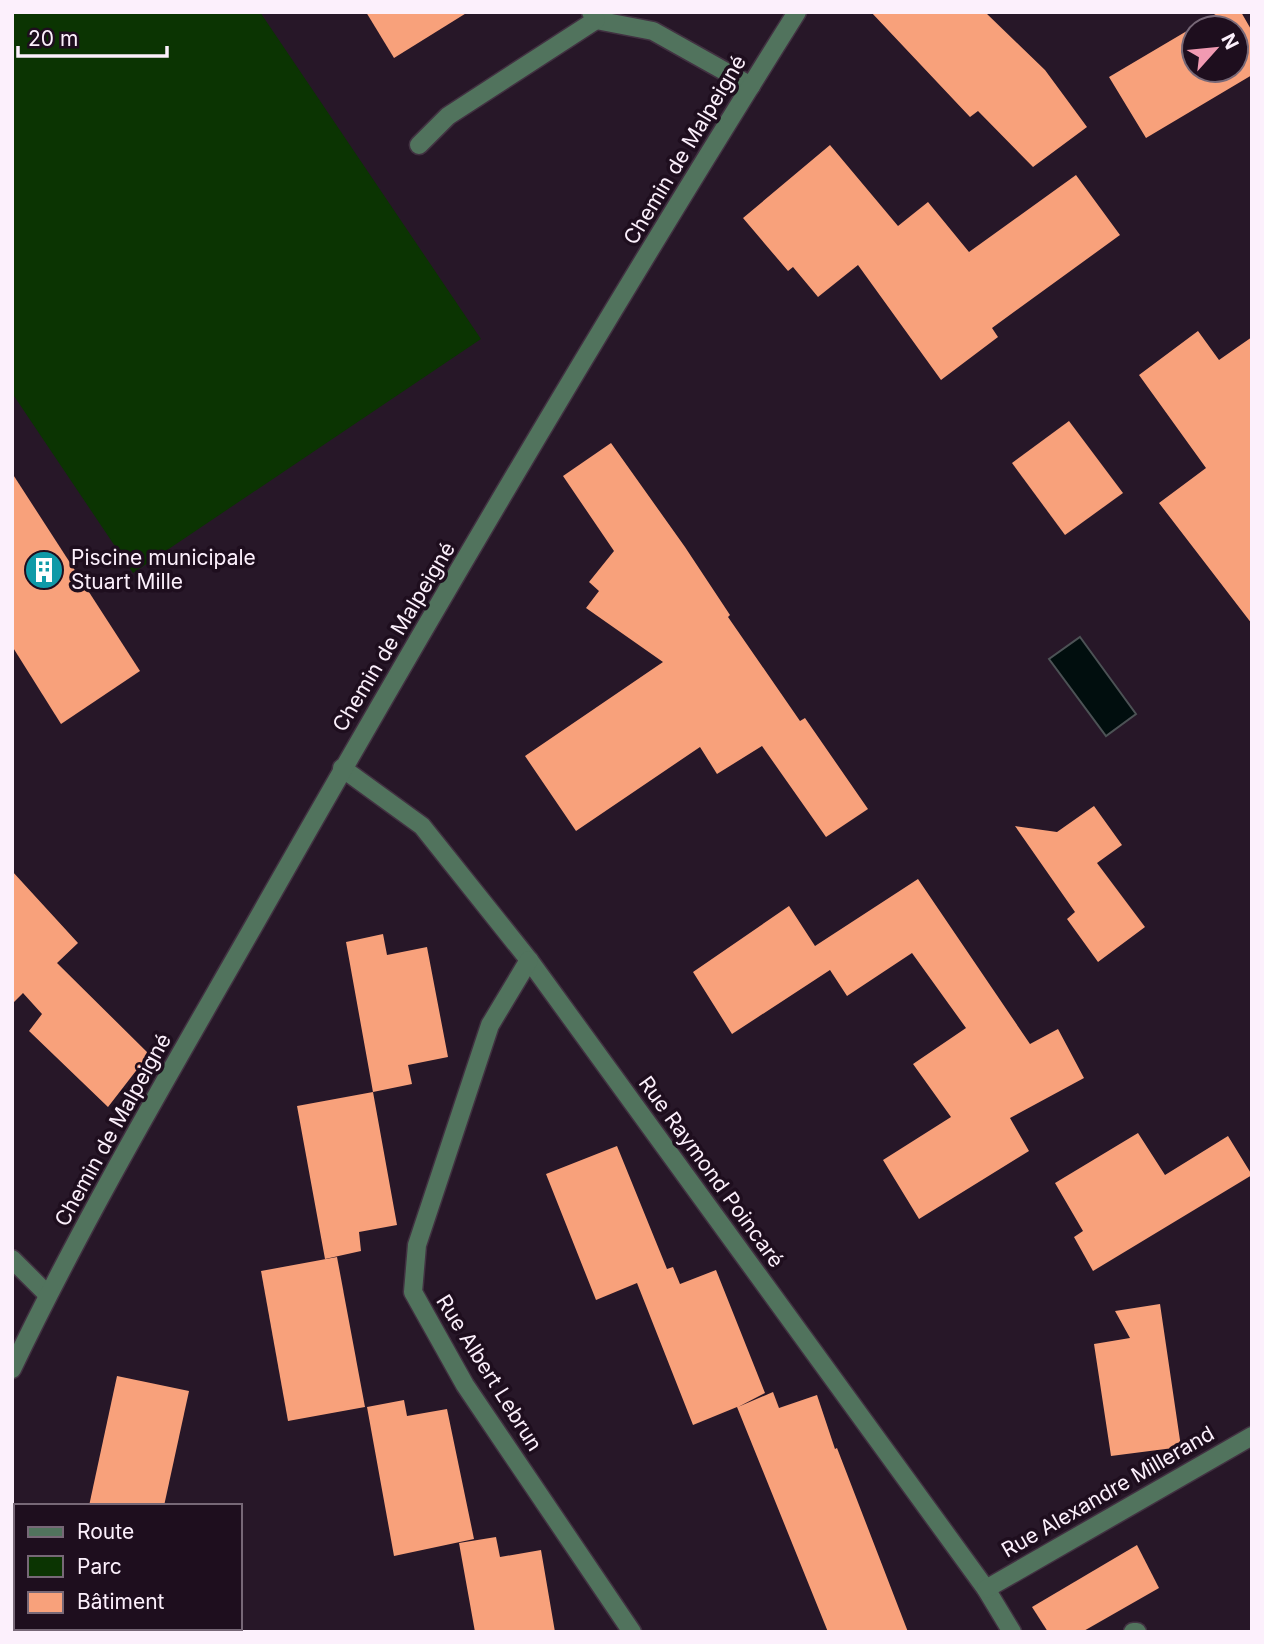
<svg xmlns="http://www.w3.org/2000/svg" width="1264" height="1644" viewBox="0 0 1264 1644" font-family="Inter,sans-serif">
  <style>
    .green { fill: #0b3402 }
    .water { fill: #010e0e; stroke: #4c5255; stroke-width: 2 }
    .building { fill: #f8a17b; fill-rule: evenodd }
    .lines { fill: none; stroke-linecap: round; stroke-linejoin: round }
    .minor-casing { stroke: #413141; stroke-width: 21 }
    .minor { stroke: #51735d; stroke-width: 18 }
    .labels { text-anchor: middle; stroke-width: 7; stroke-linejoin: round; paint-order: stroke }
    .street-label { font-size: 21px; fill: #fcf0fc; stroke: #1e0e1e }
    .poi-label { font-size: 21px; fill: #fcf0fc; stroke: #1e0e1e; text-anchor: start }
  </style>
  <rect width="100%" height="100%" fill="#271728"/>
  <path class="green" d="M 12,12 L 260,12 L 481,339 L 133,573 L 12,393 Z"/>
  <path class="water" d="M 1080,637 L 1136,714 L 1106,736 L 1049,659 Z"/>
  <g class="building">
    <path d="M 366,12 L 468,12 L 394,58 Z"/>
    <path d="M 871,12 L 985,12 L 1045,70 L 1087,127 L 1033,167 L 978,111 L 970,117 Z"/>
    <path d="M 1219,12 L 1241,12 L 1252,31 L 1252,75 L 1146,138 L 1109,77 ZM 1194,28 L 1236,28 L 1236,70 L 1194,70 Z"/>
    <path d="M 830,145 L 898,226 L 928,202 L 969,252 L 1076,175 L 1120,235 L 992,328 L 998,337 L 941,380 L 858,265 L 818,297 L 793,267 L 788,271 L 743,218 Z"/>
    <path d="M 1198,331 L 1219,360 L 1252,337 L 1252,624 L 1159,503 L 1206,468 L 1139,375 Z"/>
    <path d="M 1069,421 L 1123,493 L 1065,535 L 1012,463 Z"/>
    <path d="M 611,443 L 685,547 L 730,615 L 728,617 L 800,721 L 805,718 L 868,809 L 826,837 L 762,746 L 717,774 L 700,747 L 576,831 L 525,756 L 663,662 L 586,608 L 599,591 L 589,582 L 614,551 L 563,476 Z"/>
    <path d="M 12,473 L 140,671 L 61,724 L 12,646 Z"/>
    <path d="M 1094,806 L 1122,845 L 1097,863 L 1145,927 L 1098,962 L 1067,919 L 1075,912 L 1015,826 L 1057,832 Z"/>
    <path d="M 12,871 L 78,943 L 57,963 L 149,1054 L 108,1107 L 29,1031 L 42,1014 L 23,993 L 12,1004 Z"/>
    <path d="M 918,879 L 1030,1044 L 1058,1029 L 1084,1078 L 1010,1118 L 1029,1151 L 919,1219 L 883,1160 L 951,1117 L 913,1064 L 966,1028 L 912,953 L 847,996 L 830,970 L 732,1034 L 693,972 L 789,906 L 815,946 Z"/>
    <path d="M 383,934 L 387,955 L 427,947 L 448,1057 L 408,1065 L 412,1084 L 373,1092 L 397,1225 L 359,1232 L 361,1251 L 325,1259 L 297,1106 L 373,1092 L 346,942 Z"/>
    <path d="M 1138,1133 L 1165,1175 L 1228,1136 L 1252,1175 L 1093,1271 L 1074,1237 L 1083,1231 L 1055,1183 Z"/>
    <path d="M 617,1146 L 667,1269 L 673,1267 L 680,1284 L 716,1270 L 765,1393 L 738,1407 L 773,1392 L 779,1408 L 817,1395 L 835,1449 L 837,1448 L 908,1632 L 828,1632 L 737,1407 L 693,1425 L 637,1283 L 596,1300 L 546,1174 Z"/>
    <path d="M 337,1257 L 365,1407 L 288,1421 L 261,1271 Z"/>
    <path d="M 1160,1304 L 1181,1447 L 1111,1456 L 1094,1344 L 1130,1338 L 1115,1311 Z"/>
    <path d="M 117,1376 L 189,1391 L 164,1506 L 89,1506 Z"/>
    <path d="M 404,1400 L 407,1416 L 447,1409 L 474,1539 L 394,1556 L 367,1407 Z"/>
    <path d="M 496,1537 L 500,1557 L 541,1550 L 555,1632 L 475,1632 L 459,1543 Z"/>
    <path d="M 1137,1545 L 1159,1588 L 1082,1632 L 1048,1632 L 1032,1607 Z"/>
  </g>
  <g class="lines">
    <defs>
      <g id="minor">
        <path d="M 591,12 L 596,20 L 653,31 L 751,86"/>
        <path d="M 419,145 L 448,116 L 596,20"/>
        <path d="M 342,768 L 422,826 L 529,960 L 986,1589 L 1012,1632"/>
        <path d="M 529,960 L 490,1025 L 417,1245 L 413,1292 L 465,1385 L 632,1632"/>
        <path d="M 12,1259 L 48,1295"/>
        <path d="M 12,1369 C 89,1208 181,1054 269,899 C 439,600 614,303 797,12"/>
        <path d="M 986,1589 L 1252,1436"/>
        <path d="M 1133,1632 L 1137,1632"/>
      </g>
    </defs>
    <use href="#minor" class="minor-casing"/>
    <use href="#minor" class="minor"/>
  </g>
  <defs>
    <symbol id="building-disc" viewBox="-11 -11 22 22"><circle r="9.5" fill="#0f9aa8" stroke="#1e0e1e"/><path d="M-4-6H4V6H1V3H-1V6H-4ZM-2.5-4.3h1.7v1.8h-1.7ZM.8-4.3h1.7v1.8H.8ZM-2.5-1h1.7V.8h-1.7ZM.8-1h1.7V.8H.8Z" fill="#fff"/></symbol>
  </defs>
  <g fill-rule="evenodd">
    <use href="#building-disc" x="22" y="548" width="44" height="44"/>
  </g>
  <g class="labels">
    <g class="street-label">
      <text transform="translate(685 150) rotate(-59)" y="7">Chemin de Malpeigné</text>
      <text transform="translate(394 637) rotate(-59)" y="7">Chemin de Malpeigné</text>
      <text transform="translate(113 1130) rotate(-61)" y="7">Chemin de Malpeigné</text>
      <text transform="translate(711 1172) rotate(54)" y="7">Rue Raymond Poincaré</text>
      <text transform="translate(489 1373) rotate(58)" y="7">Rue Albert Lebrun</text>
      <text transform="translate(1108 1492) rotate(-30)" y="7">Rue Alexandre Millerand</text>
    </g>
    <g class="poi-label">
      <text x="71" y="565">Piscine municipale<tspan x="71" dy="24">Stuart Mille</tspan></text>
    </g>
  </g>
  <rect width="1264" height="1644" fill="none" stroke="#fcf0fc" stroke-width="28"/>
  <rect x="14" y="1504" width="228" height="126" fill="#1e0e1e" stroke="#776877" stroke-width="2"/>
  <rect x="28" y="1527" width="35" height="10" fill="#51735d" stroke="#776877" stroke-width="2"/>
  <text x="77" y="1539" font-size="21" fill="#fcf0fc">Route</text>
  <rect x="28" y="1556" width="35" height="21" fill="#0b3402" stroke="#776877" stroke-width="2"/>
  <text x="77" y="1574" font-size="21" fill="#fcf0fc">Parc</text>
  <rect x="28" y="1592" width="35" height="21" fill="#f8a17b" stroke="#776877" stroke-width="2"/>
  <text x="77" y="1609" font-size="21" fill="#fcf0fc">Bâtiment</text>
  <g transform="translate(1215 49) rotate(63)"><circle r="33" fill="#1e0e1e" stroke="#776877" stroke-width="2"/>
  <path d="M0-5L12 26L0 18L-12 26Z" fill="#f19ab2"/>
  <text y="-10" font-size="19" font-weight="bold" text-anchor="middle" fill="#fcf0fc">N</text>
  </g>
  <path d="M18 46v10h149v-10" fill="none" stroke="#fcf0fc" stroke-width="3.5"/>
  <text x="28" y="46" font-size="21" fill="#fcf0fc" stroke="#1e0e1e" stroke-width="5" paint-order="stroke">20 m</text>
</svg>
